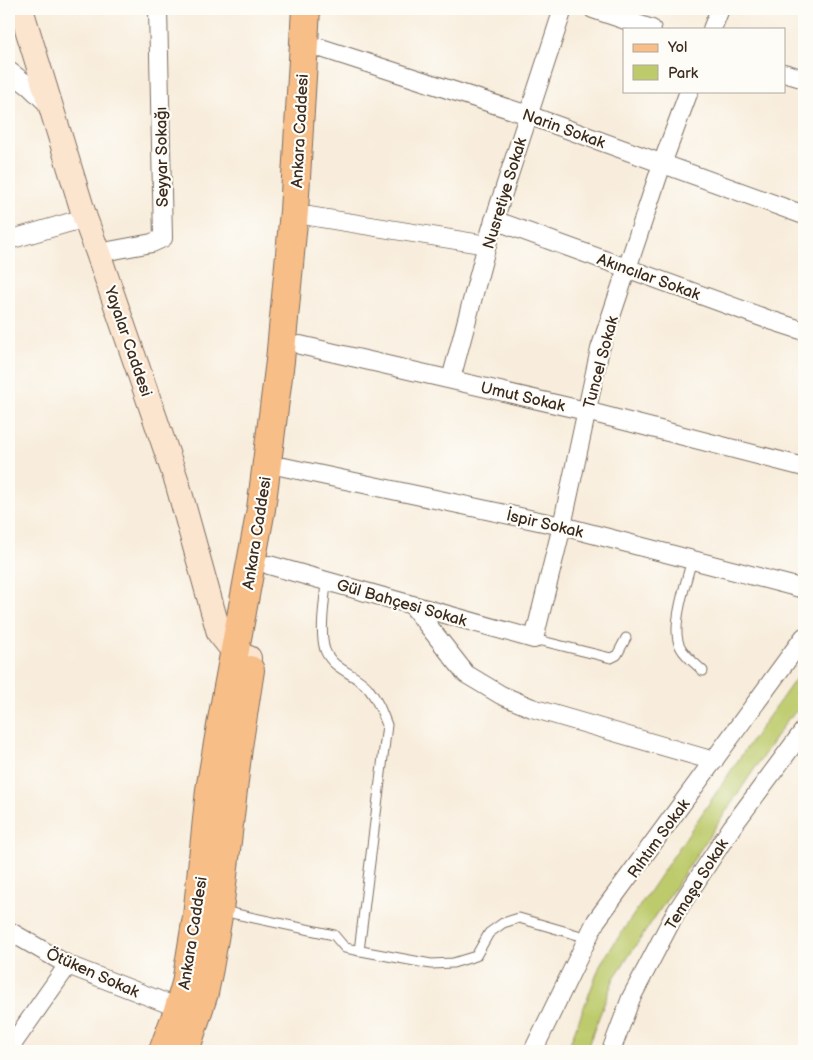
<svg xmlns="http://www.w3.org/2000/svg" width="813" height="1060" viewBox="0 0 813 1060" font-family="'Balsamiq Sans',sans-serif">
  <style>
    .green { fill: #becb6c; stroke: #7c7a45 }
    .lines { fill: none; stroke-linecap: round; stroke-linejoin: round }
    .lane-casing { stroke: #7d6e60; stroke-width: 11 }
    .street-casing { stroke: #7d6e60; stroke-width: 20 }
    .secondary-casing { stroke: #7d6e60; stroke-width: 26 }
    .primary-casing { stroke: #7d6e60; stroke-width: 30 }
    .lane { stroke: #fff; stroke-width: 9 }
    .street { stroke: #fff; stroke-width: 18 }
    .secondary { stroke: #fce5cf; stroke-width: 24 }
    .primary { stroke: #f7be88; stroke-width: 28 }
    .labels { text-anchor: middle; stroke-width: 4.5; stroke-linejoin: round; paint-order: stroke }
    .street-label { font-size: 16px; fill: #3b2a1e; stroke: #fdfcf7 }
  </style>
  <rect width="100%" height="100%" fill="#fdfcf7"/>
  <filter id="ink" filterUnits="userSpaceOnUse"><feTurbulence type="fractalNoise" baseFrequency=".02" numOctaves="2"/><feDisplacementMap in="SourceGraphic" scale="10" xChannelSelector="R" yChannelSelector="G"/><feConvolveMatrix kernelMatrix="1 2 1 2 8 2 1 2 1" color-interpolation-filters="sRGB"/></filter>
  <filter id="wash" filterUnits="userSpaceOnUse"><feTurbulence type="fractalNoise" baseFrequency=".0096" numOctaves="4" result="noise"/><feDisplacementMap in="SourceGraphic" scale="20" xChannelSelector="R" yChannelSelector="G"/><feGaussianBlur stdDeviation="1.12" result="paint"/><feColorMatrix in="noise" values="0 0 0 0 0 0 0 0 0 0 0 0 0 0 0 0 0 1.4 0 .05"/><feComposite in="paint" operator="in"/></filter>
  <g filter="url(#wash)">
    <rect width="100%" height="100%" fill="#f8eddc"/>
    <path class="green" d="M 804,667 L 804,704 L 788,719 L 614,978 L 586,1051 L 567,1051 L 601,963 L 745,750 Z"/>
  </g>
  <g filter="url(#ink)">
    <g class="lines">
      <defs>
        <g id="lane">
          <path d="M 692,559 C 687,580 669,630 681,648 C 686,657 696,664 703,671"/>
          <path d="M 326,581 C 325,601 319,631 325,650 C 333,670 355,673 368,688 C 377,699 382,712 387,725 L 359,951"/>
          <path d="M 534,639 L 611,658 L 617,655 L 626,638"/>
          <path d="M 222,911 L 334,935 L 345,948 L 431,964 L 453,963 L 476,956 L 489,933 L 503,923 L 519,918 L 588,938"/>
        </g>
        <g id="street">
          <path d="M 593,9 L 652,29"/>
          <path d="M 712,29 L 720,9"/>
          <path d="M 321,48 L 528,115 L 804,215"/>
          <path d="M 9,71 L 29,86 L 50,106"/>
          <path d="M 784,73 L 804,79"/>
          <path d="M 309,216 L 487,245"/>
          <path d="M 494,220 L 767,319 L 804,331"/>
          <path d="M 9,240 L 85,218"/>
          <path d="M 98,253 L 152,243 L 163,238 L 158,9"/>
          <path d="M 300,345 L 586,411 L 804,467"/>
          <path d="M 451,379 L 491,230 L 563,9"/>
          <path d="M 284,467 L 562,526 L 804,589"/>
          <path d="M 269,565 L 534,639 L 562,526 L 600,349 L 662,164 L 689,91"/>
          <path d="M 412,605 L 466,674 L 501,695 L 532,708 L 714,761"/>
          <path d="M 9,931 L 68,965 L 179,1008"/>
          <path d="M 9,1049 L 68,965"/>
          <path d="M 533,1051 L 596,921 L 804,637"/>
          <path d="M 611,1051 L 631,998 L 676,912 L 732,827 L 804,730"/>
        </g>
        <path id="secondary" d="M 21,9 L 85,218 L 98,253 L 177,482 L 219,633 L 235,653 L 249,658"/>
        <g id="primary">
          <path d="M 163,1051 L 179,1008 L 186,983 L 197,917 L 210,790 L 223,714 L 261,509 L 280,361 L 294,211 L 306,9"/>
          <path d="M 185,1051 L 204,993 L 209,968 L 219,910 L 238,747 L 250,670"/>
        </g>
      </defs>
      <use href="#lane" class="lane-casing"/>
      <use href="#street" class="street-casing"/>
      <use href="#secondary" class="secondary-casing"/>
      <use href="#primary" class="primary-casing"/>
      <use href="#lane" class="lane"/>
      <use href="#street" class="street"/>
      <use href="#secondary" class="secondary"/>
      <use href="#primary" class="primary"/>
    </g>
  </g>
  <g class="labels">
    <g class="street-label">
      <text transform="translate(564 128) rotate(20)" y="6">Narin Sokak</text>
      <text transform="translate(299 131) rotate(-87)" y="6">Ankara Caddesi</text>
      <text transform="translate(161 157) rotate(-91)" y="6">Seyyar Sokağı</text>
      <text transform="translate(504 193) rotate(-73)" y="6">Nusretiye Sokak</text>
      <text transform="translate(649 276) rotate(20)" y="6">Akıncılar Sokak</text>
      <text transform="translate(129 341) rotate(71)" y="6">Yayalar Caddesi</text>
      <text transform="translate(600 362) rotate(-75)" y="6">Tuncel Sokak</text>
      <text transform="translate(523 396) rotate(13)" y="6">Umut Sokak</text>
      <text transform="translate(545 523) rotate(13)" y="6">İspir Sokak</text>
      <text transform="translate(256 533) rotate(-81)" y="6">Ankara Caddesi</text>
      <text transform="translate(402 602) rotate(16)" y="6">Gül Bahçesi Sokak</text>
      <text transform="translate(658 838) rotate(-54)" y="6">Rıhtım Sokak</text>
      <text transform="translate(696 884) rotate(-58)" y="6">Temaşa Sokak</text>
      <text transform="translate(192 933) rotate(-81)" y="6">Ankara Caddesi</text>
      <text transform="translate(93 972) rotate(24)" y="6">Ötüken Sokak</text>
    </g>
  </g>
  <rect width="813" height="1060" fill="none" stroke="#fdfcf7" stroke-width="30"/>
  <rect x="623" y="28" width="162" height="65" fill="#fdfcf7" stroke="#afa8a0"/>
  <rect x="633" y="44" width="25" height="8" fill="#f7be88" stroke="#afa8a0"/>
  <text x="668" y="52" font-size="15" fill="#3b2a1e">Yol</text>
  <rect x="633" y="65" width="25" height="15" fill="#becb6c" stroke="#afa8a0"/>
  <text x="668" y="78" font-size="15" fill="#3b2a1e">Park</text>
</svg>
